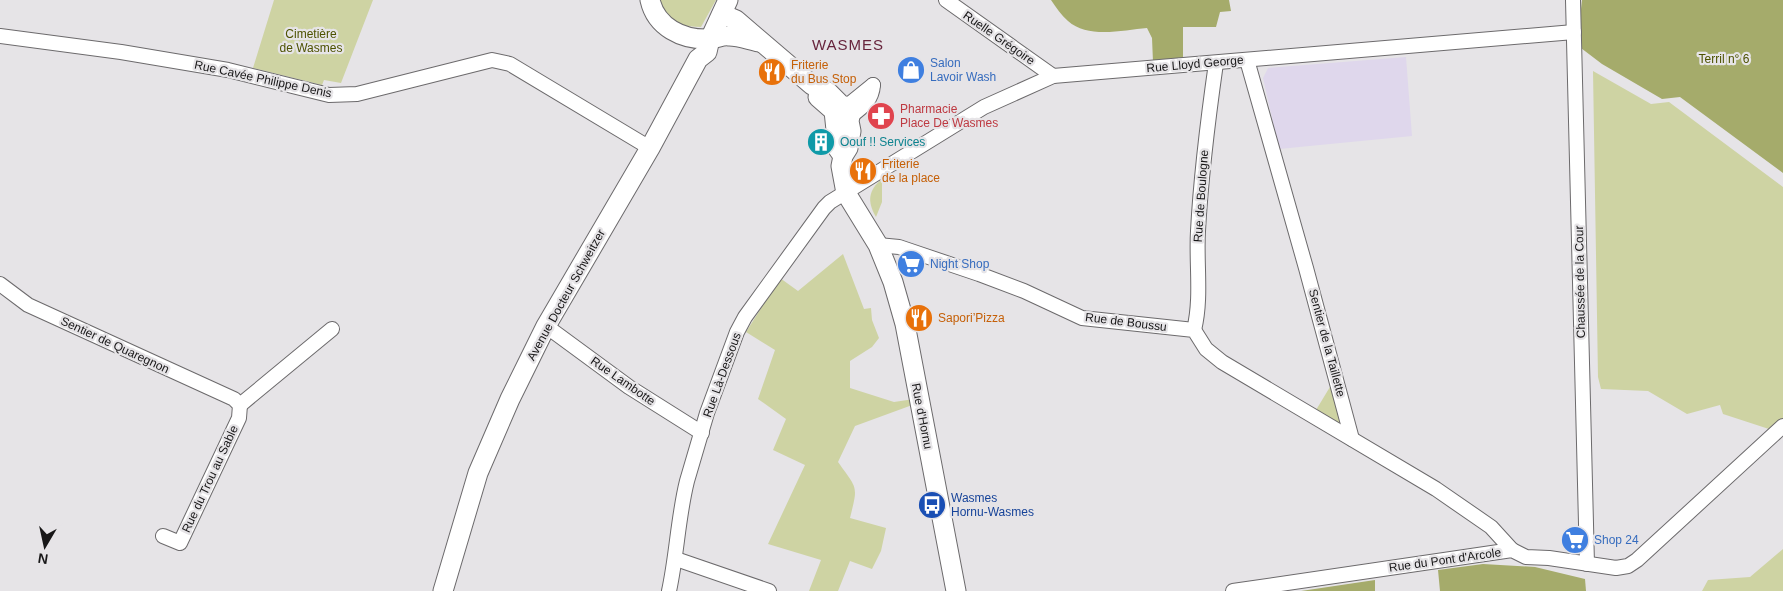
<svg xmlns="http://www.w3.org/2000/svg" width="1783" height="591" viewBox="0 0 1783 591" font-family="Helvetica,sans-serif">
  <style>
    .education { fill: #dfd7ec }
    .green { fill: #ced3a3 }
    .forest { fill: #a5ab6b }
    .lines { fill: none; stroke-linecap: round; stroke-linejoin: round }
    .street-casing { stroke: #6c6a6c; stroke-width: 16 }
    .secondary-casing { stroke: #6c6a6c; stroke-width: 21 }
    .street { stroke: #fff; stroke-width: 14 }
    .secondary { stroke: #fff; stroke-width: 19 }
    .labels { text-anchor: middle; stroke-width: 4.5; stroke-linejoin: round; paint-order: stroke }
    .park-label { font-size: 12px; fill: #4d5200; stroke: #e6e4e7 }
    .street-label { font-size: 12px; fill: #181718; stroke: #e6e4e7 }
    .shop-label { font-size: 12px; fill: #366cbe; stroke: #e6e4e7; text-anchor: start }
    .food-label { font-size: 12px; fill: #c56008; stroke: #e6e4e7; text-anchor: start }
    .health-label { font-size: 12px; fill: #be3a42; stroke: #e6e4e7; text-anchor: start }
    .culture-label { font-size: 12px; fill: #0d838f; stroke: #e6e4e7; text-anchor: start }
    .transit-label { font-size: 12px; fill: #164399; stroke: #e6e4e7; text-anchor: start }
    .quarter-label { font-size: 15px; letter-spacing: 1px; fill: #67243c; stroke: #e6e4e7 }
  </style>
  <rect width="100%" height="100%" fill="#e6e4e7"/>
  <path class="education" d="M 1406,57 L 1412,136 L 1279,149 L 1263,78 L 1268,68 Z"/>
  <g class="green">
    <path d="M 274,0 L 373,0 L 341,83 L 324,80 L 322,85 L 253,68 Z"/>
    <path d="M 656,0 L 716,0 L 701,27 C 674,26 671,22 656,0 Z"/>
    <path d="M 1593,71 L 1651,104 L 1669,102 L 1783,187 L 1783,419 L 1772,430 L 1723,414 L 1720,405 L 1687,414 L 1648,391 L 1601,389 L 1598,377 Z"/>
    <path d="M 882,179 L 882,202 L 876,217 C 867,202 868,190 882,179 Z"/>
    <path d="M 843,254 L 864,309 L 871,308 L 872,320 L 879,338 L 872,347 L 850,361 L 850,388 L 894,402 L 914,399 L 915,404 L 855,426 L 838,462 C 858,490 858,485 850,518 L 886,528 L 881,551 L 872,569 L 850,561 L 838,591 L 809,591 L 821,560 L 768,544 L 805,465 L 773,450 L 786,419 L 758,399 L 775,350 L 746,332 L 780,278 L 798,291 Z"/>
    <path d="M 1336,377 L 1352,439 L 1313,415 Z"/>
    <path d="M 1783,549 L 1783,591 L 1702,591 L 1708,580 L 1750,577 Z"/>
  </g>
  <g class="forest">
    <path d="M 1051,0 L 1229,0 L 1231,11 L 1220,12 L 1216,27 L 1183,27 L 1183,59 L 1153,62 L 1152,38 L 1147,28 C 1123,30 1088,39 1068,21 C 1061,15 1056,7 1051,0 Z"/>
    <path d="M 1582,0 L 1783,0 L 1783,173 L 1680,97 L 1662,99 L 1602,64 L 1577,45 Z"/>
    <path d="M 1483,564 L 1535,567 L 1585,579 L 1586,591 L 1440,591 L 1438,570 Z"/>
    <path d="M 1375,580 L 1375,591 L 1301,591 Z"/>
  </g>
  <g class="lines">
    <defs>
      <g id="street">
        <path d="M 946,0 L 1053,76"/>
        <path d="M 1573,0 L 1587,564"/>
        <path d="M 0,36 L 121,52 L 228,70 L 329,95 L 357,94 L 492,60 L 510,64 L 650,148"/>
        <path d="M 1247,60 L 1306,268 L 1352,439"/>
        <path d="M 847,106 L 873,85"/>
        <path d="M 852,115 C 863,107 872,100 873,85"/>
        <path d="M 878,245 L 899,247 L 979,274 L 1024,291 L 1082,318 L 1194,330 L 1206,349 L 1222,362 L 1436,489 L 1491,527 L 1512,550"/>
        <path d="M 0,284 L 28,305 L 234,399 L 240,405 L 239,418 L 180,543 L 163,536"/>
        <path d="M 546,326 L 629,387 L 702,433"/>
        <path d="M 1194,330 C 1202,298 1196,263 1198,231 C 1201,174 1208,119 1216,63"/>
        <path d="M 240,405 L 332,329"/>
        <path d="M 676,559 L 769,591"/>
        <path d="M 669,591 C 677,554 678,517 687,481 L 707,413 L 737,332 L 745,317 L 824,208 L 830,202 L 984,107 L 1053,76 L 1574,32"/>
        <path d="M 1233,591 L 1512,550 L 1526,557 L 1549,558 L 1616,568 L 1628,566 L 1637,560 L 1783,426"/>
      </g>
      <g id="secondary">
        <path d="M 650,0 C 656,27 682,40 709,39 C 716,39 722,35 729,36 C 739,36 749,40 759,42"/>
        <path d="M 722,14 L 736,20 L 812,85 L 828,92 L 841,105 L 848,107 L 851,112 L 849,121 L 851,131 L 848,148 L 843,156 L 841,166 L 846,193 L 878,245 L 893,282 L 905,324 L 956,591"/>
        <path d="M 818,97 L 834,111 L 838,149 L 843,156"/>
        <path d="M 443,591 L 478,473 L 510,399 L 546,326 L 650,148 L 698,59 L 707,52 L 710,39 L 728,0"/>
      </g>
    </defs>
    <use href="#street" class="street-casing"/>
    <use href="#secondary" class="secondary-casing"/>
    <use href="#street" class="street"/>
    <use href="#secondary" class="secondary"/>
  </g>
  <defs>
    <symbol id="shop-disc" viewBox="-11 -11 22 22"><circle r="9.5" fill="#3f7fe0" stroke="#e6e4e7"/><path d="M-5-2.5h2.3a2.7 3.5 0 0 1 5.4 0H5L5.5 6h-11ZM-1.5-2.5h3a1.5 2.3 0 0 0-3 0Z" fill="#fff"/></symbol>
    <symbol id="restaurant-disc" viewBox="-11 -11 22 22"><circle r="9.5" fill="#e8710a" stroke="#e6e4e7"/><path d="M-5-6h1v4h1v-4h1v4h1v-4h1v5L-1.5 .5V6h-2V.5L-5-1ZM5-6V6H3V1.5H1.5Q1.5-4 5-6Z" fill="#fff"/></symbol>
    <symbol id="pharmacy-disc" viewBox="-11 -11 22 22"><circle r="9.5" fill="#e0444e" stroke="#e6e4e7"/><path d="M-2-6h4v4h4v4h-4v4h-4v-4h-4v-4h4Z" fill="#fff"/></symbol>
    <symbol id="building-disc" viewBox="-11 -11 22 22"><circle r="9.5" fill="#0f9aa8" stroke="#e6e4e7"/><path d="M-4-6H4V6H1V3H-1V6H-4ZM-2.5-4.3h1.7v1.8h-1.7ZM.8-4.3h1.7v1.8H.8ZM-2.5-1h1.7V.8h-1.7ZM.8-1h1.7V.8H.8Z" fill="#fff"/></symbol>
    <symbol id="supermarket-disc" viewBox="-11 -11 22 22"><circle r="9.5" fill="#3f7fe0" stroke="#e6e4e7"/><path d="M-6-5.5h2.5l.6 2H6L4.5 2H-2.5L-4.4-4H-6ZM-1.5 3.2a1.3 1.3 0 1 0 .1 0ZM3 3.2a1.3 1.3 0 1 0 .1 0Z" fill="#fff"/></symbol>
    <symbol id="bus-disc" viewBox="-11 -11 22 22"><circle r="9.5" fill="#1a4fb4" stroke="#e6e4e7"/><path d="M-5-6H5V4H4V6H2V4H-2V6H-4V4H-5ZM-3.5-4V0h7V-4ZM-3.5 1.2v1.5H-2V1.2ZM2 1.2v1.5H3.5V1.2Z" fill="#fff"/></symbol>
  </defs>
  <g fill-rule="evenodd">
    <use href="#shop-disc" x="895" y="54" width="32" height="32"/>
    <use href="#restaurant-disc" x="756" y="56" width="32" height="32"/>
    <use href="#pharmacy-disc" x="865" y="100" width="32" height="32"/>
    <use href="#building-disc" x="805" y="126" width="32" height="32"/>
    <use href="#restaurant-disc" x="847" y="155" width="32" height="32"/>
    <use href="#supermarket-disc" x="895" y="248" width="32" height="32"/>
    <use href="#restaurant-disc" x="903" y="302" width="32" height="32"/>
    <use href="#bus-disc" x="916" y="489" width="32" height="32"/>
    <use href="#supermarket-disc" x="1559" y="524" width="32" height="32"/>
  </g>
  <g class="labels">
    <g class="park-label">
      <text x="311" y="38">Cimetière<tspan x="311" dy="14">de Wasmes</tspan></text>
      <text x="1724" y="63">Terril n° 6</text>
    </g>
    <g class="street-label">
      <text transform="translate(999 38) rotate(35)" y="4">Ruelle Grégoire</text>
      <text transform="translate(1195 64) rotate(-5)" y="4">Rue Lloyd George</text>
      <text transform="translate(263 79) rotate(12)" y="4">Rue Cavée Philippe Denis</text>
      <text transform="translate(1201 196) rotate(-86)" y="4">Rue de Boulogne</text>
      <text transform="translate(1580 282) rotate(-91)" y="4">Chaussée de la Cour</text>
      <text transform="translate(566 295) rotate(-61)" y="4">Avenue Docteur Schweitzer</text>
      <text transform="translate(1126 322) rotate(7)" y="4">Rue de Boussu</text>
      <text transform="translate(1327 343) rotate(75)" y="4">Sentier de la Taillette</text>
      <text transform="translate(115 345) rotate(25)" y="4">Sentier de Quaregnon</text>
      <text transform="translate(722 375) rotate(-70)" y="4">Rue Là-Dessous</text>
      <text transform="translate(623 381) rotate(35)" y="4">Rue Lambotte</text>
      <text transform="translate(922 416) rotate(79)" y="4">Rue d'Hornu</text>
      <text transform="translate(210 479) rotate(-65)" y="4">Rue du Trou au Sable</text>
      <text transform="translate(1445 560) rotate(-8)" y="4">Rue du Pont d'Arcole</text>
    </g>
    <g class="shop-label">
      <text x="930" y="67">Salon<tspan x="930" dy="14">Lavoir Wash</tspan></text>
      <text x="930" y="268">Night Shop</text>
      <text x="1594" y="544">Shop 24</text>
    </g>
    <g class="food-label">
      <text x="791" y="69">Friterie<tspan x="791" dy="14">du Bus Stop</tspan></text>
      <text x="882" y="168">Friterie<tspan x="882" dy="14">de la place</tspan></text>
      <text x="938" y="322">Sapori’Pizza</text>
    </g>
    <g class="health-label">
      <text x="900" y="113">Pharmacie<tspan x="900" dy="14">Place De Wasmes</tspan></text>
    </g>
    <g class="culture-label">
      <text x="840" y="146">Oouf !! Services</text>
    </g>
    <g class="transit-label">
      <text x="951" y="502">Wasmes<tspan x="951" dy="14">Hornu-Wasmes</tspan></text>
    </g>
    <g class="quarter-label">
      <text x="848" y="50">WASMES</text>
    </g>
  </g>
  <g transform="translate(45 546) rotate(189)" stroke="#e6e4e7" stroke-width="4" paint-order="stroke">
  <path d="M0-4L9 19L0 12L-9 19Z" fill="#181718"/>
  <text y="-8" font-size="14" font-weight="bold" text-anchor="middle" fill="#181718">N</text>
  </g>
</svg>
